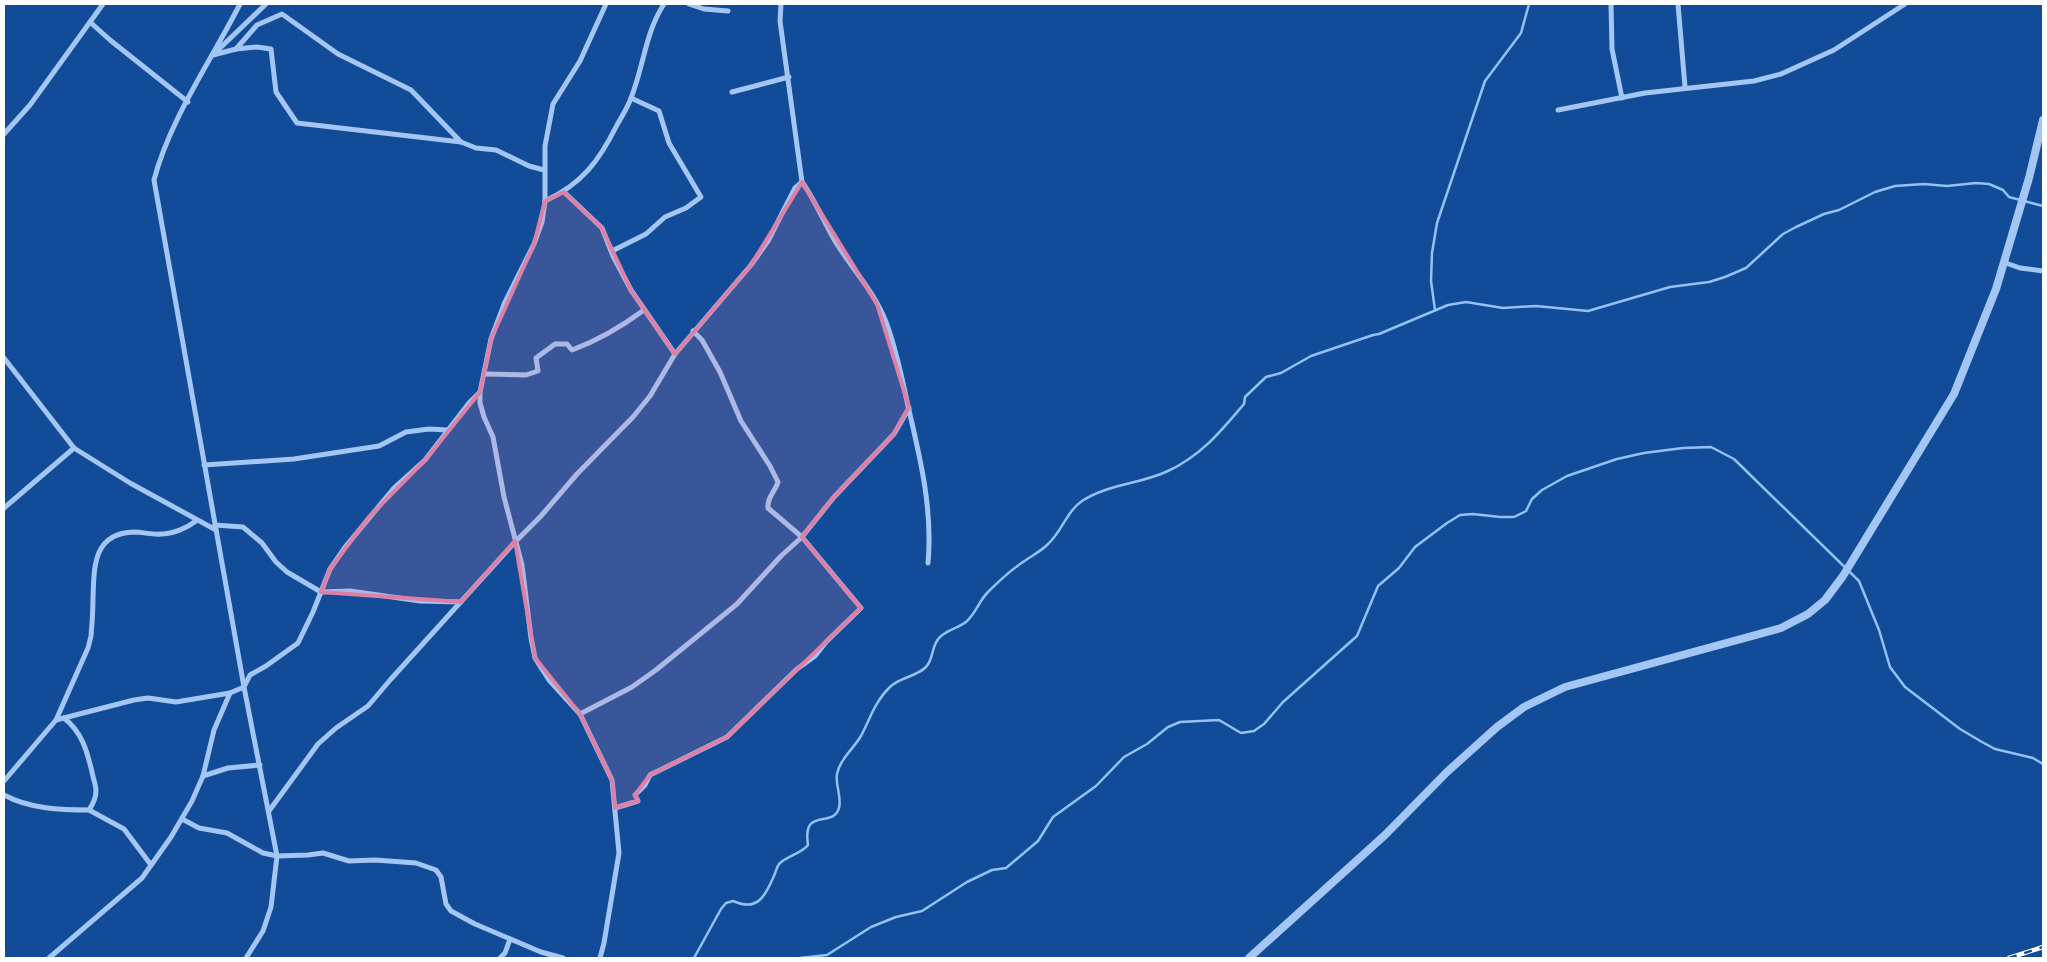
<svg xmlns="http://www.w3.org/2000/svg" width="2047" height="962" viewBox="0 0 2047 962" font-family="'Golos Text',sans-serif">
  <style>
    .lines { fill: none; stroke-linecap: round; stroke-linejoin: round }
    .stream { stroke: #95c1f7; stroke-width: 2.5 }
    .minor { stroke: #a3c6f4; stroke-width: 5 }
    .tertiary { stroke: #a3c6f4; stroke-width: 8 }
    .rail-casing { stroke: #fff; stroke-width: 4.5 }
    .rail { stroke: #124b98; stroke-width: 2.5; stroke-dasharray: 8; stroke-linecap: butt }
    .marked { fill: #dd80a5; fill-opacity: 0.2; stroke: #dd80a5; stroke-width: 4; stroke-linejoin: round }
  </style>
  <rect width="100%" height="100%" fill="#124b98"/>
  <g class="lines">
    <g class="stream">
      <path d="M 1435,310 L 1431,281 L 1432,253 L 1437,223 L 1485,81 L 1521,33 L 1529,4"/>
      <path d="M 694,958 L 721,909 L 726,903 L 733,901 C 756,911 764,899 773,878 C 776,873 776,868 779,864 C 788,855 801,854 808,845 C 802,806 833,829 839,808 C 842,797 835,785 837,774 C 840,759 854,748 861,736 C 870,719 875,701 890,687 C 900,677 916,677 926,667 C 934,659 931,645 940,637 C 947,630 958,628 966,622 C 976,613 979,601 988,592 C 1000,580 1012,569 1026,560 C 1033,555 1041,551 1047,545 C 1062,532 1066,512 1082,501 C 1108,484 1141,484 1168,471 C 1201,456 1221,431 1244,404 L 1245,397 L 1266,377 L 1281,373 L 1311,356 L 1373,335 L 1379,334 L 1448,305 L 1466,302 L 1503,308 L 1536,306 L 1588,311 L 1670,287 L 1709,282 L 1725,277 L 1746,268 L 1783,234 L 1796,227 L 1824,214 L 1839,210 L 1875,192 L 1895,186 L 1924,184 L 1947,186 L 1976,183 L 1989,184 L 2003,190 L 2009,197 L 2043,206"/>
      <path d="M 800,958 L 827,955 L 871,927 L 896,917 L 922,911 L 967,882 L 992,870 L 1006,868 L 1038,841 L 1053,817 L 1096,786 L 1124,757 L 1147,744 L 1168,727 L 1180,722 L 1219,720 L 1241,733 L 1254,731 L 1264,724 L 1283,702 L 1357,636 L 1378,586 L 1399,568 L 1415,547 L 1447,523 L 1460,515 L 1473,514 L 1500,517 L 1514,517 L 1526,511 L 1532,499 L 1542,490 L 1567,476 L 1617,459 L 1644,453 L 1683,448 L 1711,447 L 1734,459 L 1859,581 L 1879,630 L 1890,667 L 1905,687 L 1960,729 L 1982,742 L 1995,749 L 2033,758 L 2043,764"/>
    </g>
    <g class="minor">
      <path d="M 240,4 C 211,61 170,119 154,180 L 244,687 L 277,856 L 271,907 L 263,931 L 246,958"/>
      <path d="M 689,4 L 704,9 L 728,11"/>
      <path d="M 781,4 L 780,21 L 802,182 C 815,200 824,222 835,241 C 852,269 874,291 886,322 C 896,348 902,378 908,406 C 920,457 933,510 928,563"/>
      <path d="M 1611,4 L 1612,49 L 1622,98"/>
      <path d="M 1678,4 L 1685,87"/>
      <path d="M 90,22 L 110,40 L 188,102"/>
      <path d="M 236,49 L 257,47 L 271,49 L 276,92 L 297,123 L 461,142"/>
      <path d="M 218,50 L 266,4"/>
      <path d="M 213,55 L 236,49 L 257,25 L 282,14 L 338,54 L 411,90 L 461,142 L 476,148 L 496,150 L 529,166 L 544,170"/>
      <path d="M 732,92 L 789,77"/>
      <path d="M 1558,110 L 1645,93 L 1754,81 L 1781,74 L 1834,50 L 1905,4"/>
      <path d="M 4,134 L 30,105 L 103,4"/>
      <path d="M 564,192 L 602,228 L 613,256 L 631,290 L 675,354"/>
      <path d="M 545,201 C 582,184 599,161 617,125 C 622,116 628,107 631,98 C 644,66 645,33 664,4"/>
      <path d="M 612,251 L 646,234 L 665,217 L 686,208 L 701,197 L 669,143 L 659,111 L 631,98"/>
      <path d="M 2003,262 L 2020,268 L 2043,271"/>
      <path d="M 4,358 L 74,448 L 130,483 L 216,530"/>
      <path d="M 485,374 L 526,375 L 538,371 L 536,358 L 555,344 L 567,344 L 572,350 C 599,340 621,327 644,310"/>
      <path d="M 480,392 L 480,403 L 484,417 L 493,437 L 504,497 L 522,565 L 531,638 L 535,658 L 549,680 L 580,714 L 612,780 L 619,853 L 604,943 L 600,958"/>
      <path d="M 204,465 L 294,459 L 379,446 L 406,432 L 429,429 L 447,430"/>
      <path d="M 4,508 L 74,448"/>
      <path d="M 215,525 L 243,527 L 262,543 L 276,562 L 287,572 L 321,592 L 350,591 L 420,601 L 461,602"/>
      <path d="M 580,714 L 632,687 L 656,670 L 737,604 L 781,556 L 802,537 L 834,497 L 894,434 L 909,408"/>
      <path d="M 56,720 L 134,700 L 148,698 L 176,702 L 230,693 L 244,687 L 250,675 L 266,666 L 298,643 L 313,612 L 330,569 L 346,546 L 394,488 L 425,460 L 469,403 L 480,392 L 491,339 L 505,302 L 534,244 L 542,222 L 545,201 L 545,146 L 553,104 L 580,61 L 606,4"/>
      <path d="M 203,776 L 228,768 L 260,765"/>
      <path d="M 4,781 L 56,720 L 88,648 L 91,636 C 92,624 93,611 93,598 C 94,567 93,533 134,532 C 143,532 152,535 161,534 C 173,534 187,528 196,521"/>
      <path d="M 4,795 C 30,809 61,810 89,810 C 93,804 96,798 96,791 C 96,785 93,778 92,772 C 87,751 82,732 64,718"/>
      <path d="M 615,808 L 638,801 L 635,795 L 645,785 L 650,775 L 727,737 L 797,669 L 815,656 L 826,642 L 861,608 L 802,537 L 768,508 C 767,497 775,492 778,482 L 770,466 L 741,421 L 720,372 L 702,340 L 693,331"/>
      <path d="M 89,810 L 124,829 L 151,865"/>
      <path d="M 269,811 L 318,744 L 336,728 L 368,706 L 391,679 L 514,543 L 541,516 L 577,474 L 633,417 L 650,396 L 675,354 L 751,265 L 768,241 L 795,188 L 802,182"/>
      <path d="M 182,819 L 199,828 L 227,833 L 263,853 L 277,856 L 308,855 L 323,853 L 349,861 L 375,860 L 416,863 L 436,870 L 441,877 L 446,904 L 451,911 L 475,924 L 541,952 L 563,958"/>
      <path d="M 49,958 L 142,878 L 171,837 L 192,801 L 203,776 L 214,730 L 230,693"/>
      <path d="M 500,958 L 505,953 L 510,939"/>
    </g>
    <path class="tertiary" d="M 1249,958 L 1385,835 L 1447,772 L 1497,727 L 1524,707 L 1565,687 L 1781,628 L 1808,614 L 1825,600 L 1843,576 L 1954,394 L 1996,289 L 2029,178 L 2043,120"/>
    <defs>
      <path id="rail" d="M 2009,958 L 2043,947"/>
    </defs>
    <use href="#rail" class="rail-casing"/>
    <use href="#rail" class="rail"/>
  </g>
  <path class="marked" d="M 802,182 L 877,304 L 909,407 L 894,434 L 834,497 L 802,537 L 861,608 L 727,737 L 650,775 L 635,795 L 638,801 L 615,808 L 612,780 L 580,714 L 535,658 L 515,541 L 461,602 L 321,592 L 330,569 L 368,518 L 425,460 L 480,392 L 491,339 L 534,244 L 545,201 L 564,192 L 602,228 L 631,290 L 675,354 L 751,265 Z"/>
  <rect width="2047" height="962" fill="none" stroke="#ffffff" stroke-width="10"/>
</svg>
